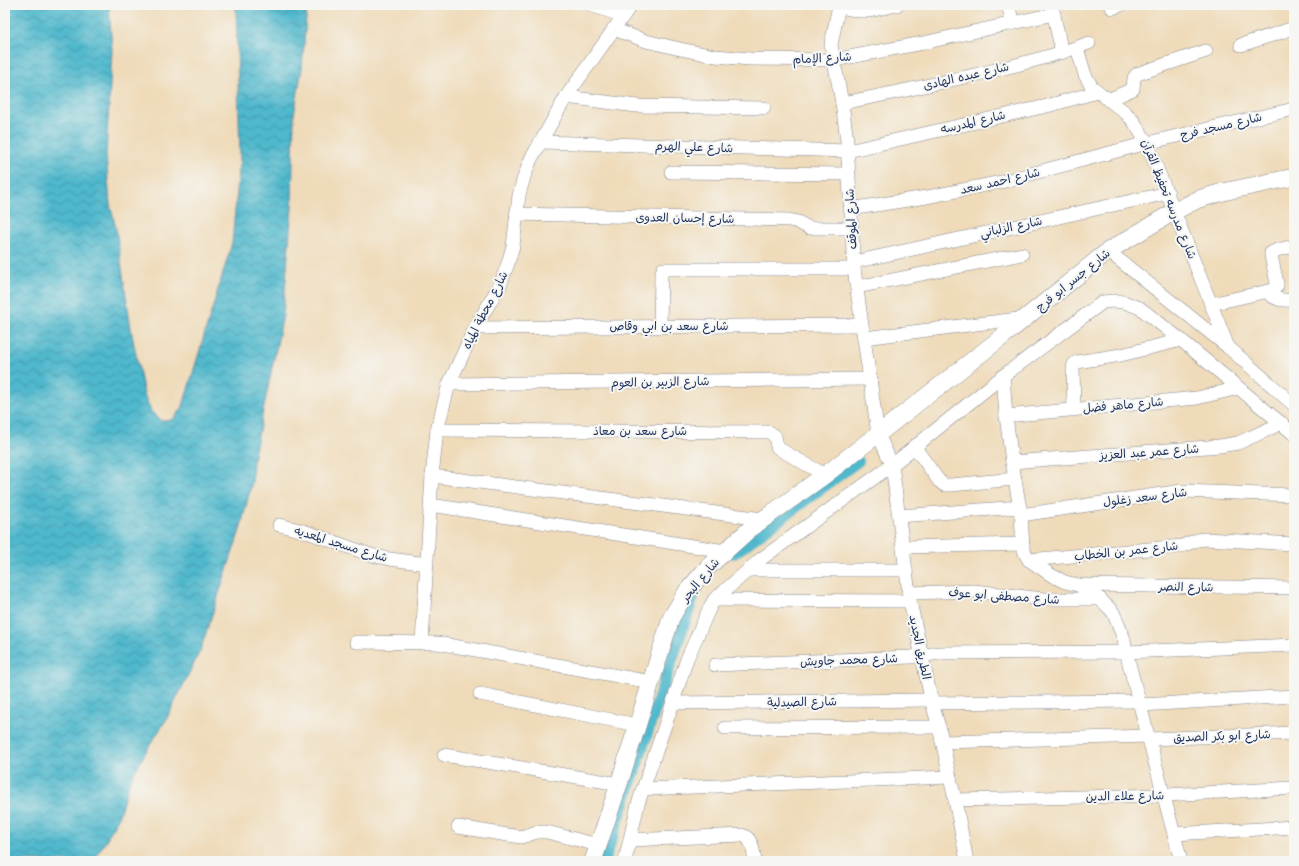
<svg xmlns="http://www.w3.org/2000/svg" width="1299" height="866" viewBox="0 0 1299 866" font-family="'Comic Neue','Playpen Sans Arabic',sans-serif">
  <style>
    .water { fill: url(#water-waves); stroke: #357495 }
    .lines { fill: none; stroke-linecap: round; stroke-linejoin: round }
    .canal { stroke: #4fb8cc; stroke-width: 12 }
    .minor-casing { stroke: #85858c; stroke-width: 14 }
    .tertiary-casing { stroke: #85858c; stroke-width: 18 }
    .minor { stroke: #fff; stroke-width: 13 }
    .tertiary { stroke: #fff; stroke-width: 17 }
    .labels { text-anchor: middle; stroke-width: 4; stroke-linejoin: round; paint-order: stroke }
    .street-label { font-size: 12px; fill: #1b2f5e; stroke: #f6f6f2 }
  </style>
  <defs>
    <pattern id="water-waves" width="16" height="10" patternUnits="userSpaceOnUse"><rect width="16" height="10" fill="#4fb8cc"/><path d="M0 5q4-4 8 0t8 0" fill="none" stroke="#4196a9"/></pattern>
  </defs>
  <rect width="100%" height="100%" fill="#f6f6f2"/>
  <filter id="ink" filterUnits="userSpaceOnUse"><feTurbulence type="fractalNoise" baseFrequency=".025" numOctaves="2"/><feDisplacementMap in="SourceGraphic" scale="8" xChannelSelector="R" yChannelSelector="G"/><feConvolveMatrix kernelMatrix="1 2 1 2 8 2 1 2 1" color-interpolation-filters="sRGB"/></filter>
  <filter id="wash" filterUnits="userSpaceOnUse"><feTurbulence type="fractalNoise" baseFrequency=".012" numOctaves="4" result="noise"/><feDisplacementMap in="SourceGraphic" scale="16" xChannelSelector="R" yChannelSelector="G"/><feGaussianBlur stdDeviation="0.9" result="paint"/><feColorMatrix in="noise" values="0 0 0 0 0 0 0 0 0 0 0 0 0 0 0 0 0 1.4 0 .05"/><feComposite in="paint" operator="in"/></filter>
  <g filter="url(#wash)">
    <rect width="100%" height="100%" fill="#efdbba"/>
    <path class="water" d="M 5,5 L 109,5 L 112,50 L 106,155 L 110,204 L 116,229 L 132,335 L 144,394 L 151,411 L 161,421 L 172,420 L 182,409 L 232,243 L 240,158 L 236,5 L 307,5 L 302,68 L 294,115 L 292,207 L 283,315 L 253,460 L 252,482 L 240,530 L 200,651 L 166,720 L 148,748 L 130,780 L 118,818 L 104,844 L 92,861 L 5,861 Z"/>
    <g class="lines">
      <g class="canal">
        <path d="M 734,553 L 858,461"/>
        <path d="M 604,861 L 698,582"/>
      </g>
    </g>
  </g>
  <g filter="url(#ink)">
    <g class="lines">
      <defs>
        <g id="minor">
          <path d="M 591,5 L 623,16"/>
          <path d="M 839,5 L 831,45 L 842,103 L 847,141 L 854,269 L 862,325 L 878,434 L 892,465 L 910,601 L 932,703 L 939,727 L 955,800 L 967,861"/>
          <path d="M 1008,5 L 1013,23"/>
          <path d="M 1052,6 L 1062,53"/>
          <path d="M 839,7 L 862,11 L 869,11 L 897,5"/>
          <path d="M 1112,8 L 1121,5"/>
          <path d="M 613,29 L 646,41 L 680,49 L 715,56 L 750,59 L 834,60 L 923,43 L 1054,14"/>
          <path d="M 1241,45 L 1294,28"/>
          <path d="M 1077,48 L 1085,75 L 1092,87 L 1126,113 L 1134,122 L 1147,143 L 1228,347"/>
          <path d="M 566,97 L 637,106 L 764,108"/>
          <path d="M 1108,100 L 1133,89 L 1134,78 L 1137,74 L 1206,51"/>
          <path d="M 842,103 C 886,95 930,85 974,75 C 1013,66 1051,57 1089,43"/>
          <path d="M 540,142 L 848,151 L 1047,106 L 1097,92"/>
          <path d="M 671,172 L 848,174"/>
          <path d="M 850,209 L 927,197 L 1001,182 L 1147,143 L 1294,109"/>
          <path d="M 516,214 L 789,220 L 798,222 L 809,228 L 851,228"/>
          <path d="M 1108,251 L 1228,347 L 1294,405"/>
          <path d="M 854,262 L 1168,193"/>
          <path d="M 857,287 L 1022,254"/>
          <path d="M 1267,292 C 1275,300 1283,301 1294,300"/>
          <path d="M 1211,304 L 1273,290 L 1277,286 L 1277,283 L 1271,256 L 1271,253 L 1277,250 L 1294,246"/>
          <path d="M 660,326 L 661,275 L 663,269 L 854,269"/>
          <path d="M 475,328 L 862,325"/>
          <path d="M 864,338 L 1025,318"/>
          <path d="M 1003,376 L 1006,416 L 1012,462 L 1021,515 L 1023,548 L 1026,555 L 1029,560 L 1051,575 L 1065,582 L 1078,585 L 1100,599 L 1113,612 L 1124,639 L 1126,652 L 1181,861"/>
          <path d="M 449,384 L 871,379"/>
          <path d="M 1074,410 L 1073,368 L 1074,364 L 1077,362 L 1121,355 L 1181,340"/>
          <path d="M 1006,416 L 1197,398 L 1239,388"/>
          <path d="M 437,430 L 769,432 L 775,436 L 777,447 L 781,450 L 825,475"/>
          <path d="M 914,446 L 939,481 L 944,485 L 951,485 L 1015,479"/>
          <path d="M 1012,462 L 1220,446 L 1238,443 L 1282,423"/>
          <path d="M 432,476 L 763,519"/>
          <path d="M 431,505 L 725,551"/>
          <path d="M 1021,515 L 1182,491 L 1294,495"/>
          <path d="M 899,516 L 1020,507"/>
          <path d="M 279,525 L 304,531 L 371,555 L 390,559 L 427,564"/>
          <path d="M 903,547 L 1023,544"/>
          <path d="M 1029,560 L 1182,546 L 1197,540 L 1205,539 L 1294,544"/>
          <path d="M 749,570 L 906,570"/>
          <path d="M 1078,585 L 1294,588"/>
          <path d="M 909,593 L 974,591 L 1044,599 L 1100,599"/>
          <path d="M 714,600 L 910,601"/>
          <path d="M 356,642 L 437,643 L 651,682"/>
          <path d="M 422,643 L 432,476 L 437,430 L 449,384 L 475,328 L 501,283 L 508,263 L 513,246 L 519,195 L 524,177 L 531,159 L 566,97 L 631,5"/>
          <path d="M 715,665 L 911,657 L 940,653 L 1126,652 L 1294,645"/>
          <path d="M 480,694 L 637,725"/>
          <path d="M 673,703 L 931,700"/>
          <path d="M 932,703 L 1139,701"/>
          <path d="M 1141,705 L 1294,696"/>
          <path d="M 725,728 L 939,727"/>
          <path d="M 1150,739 L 1294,733"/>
          <path d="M 942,742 L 1149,736"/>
          <path d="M 444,755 L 619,784"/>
          <path d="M 643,789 L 950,777"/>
          <path d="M 955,800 L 1165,795 L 1294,788"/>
          <path d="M 458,827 L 521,837 L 537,832 L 547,832 L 598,845"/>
          <path d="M 1174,834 L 1294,827"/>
          <path d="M 630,840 L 742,835 C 753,838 753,851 755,861"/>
          <path d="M 625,861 L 638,804 L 643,789 L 671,708 L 687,659 L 710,607 L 714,600 L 761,559 L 892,465 L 1003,376 L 1103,302 L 1113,301 L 1124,302 L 1140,308 L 1181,340 L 1294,434"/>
        </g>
        <path id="tertiary" d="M 593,861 L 619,784 L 671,618 L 687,591 L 709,566 L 751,528 L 825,475 L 878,434 L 997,341 L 1108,251 L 1175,211 L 1199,199 L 1223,192 L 1294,177"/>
      </defs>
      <use href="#minor" class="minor-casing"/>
      <use href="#tertiary" class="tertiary-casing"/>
      <use href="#minor" class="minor"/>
      <use href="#tertiary" class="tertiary"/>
    </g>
  </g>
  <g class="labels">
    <g class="street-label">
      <text transform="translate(822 58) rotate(-3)" y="4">شارع الإمام</text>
      <text transform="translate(966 76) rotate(-13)" y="4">شارع عبده الهادى</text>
      <text transform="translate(973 122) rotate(-13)" y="4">شارع المدرسه</text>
      <text transform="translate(1221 126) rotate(-13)" y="4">شارع مسجد فرج</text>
      <text transform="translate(694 147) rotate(2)" y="4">شارع علي الهرم</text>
      <text transform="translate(1000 181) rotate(-13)" y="4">شارع احمد سعد</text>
      <text transform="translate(1169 199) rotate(68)" y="4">شارع مدرسه تحفيظ القرآن</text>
      <text transform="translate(685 218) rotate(1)" y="4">شارع إحسان العدوى</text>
      <text transform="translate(851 219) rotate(-93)" y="4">شارع الموقف</text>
      <text transform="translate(1011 227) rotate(-12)" y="4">شارع الزلباني</text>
      <text transform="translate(1073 280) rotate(-39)" y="4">شارع جسر ابو فرج</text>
      <text transform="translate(485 310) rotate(-63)" y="4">شارع محطة المياه</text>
      <text x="669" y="330">شارع سعد بن ابي وقاص</text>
      <text transform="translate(660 382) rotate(-1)" y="4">شارع الزبير بن العوم</text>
      <text transform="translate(1123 405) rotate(-5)" y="4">شارع ماهر فضل</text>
      <text x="640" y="435">شارع سعد بن معاذ</text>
      <text transform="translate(1149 452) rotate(-4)" y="4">شارع عمر عبد العزيز</text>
      <text transform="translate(1145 497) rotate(-7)" y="4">شارع سعد زغلول</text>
      <text transform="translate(341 544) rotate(17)" y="4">شارع مسجد المعديه</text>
      <text transform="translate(1126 551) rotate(-6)" y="4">شارع عمر بن الخطاب</text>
      <text transform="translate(700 580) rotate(-50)" y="4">شارع البحر</text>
      <text transform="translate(1186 587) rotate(1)" y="4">شارع النصر</text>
      <text transform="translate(1004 596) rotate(4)" y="4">شارع مصطفى ابو عوف</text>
      <text transform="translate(920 647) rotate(78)" y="4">الطريق الجديد</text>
      <text transform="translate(849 660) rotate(-2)" y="4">شارع محمد جاويش</text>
      <text transform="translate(802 702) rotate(-1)" y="4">شارع الصيدلية</text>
      <text transform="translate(1222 736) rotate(-2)" y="4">شارع ابو بكر الصديق</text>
      <text transform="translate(1125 796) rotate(-1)" y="4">شارع علاء الدين</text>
    </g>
  </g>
  <rect width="1299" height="866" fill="none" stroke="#f6f6f2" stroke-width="20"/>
</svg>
